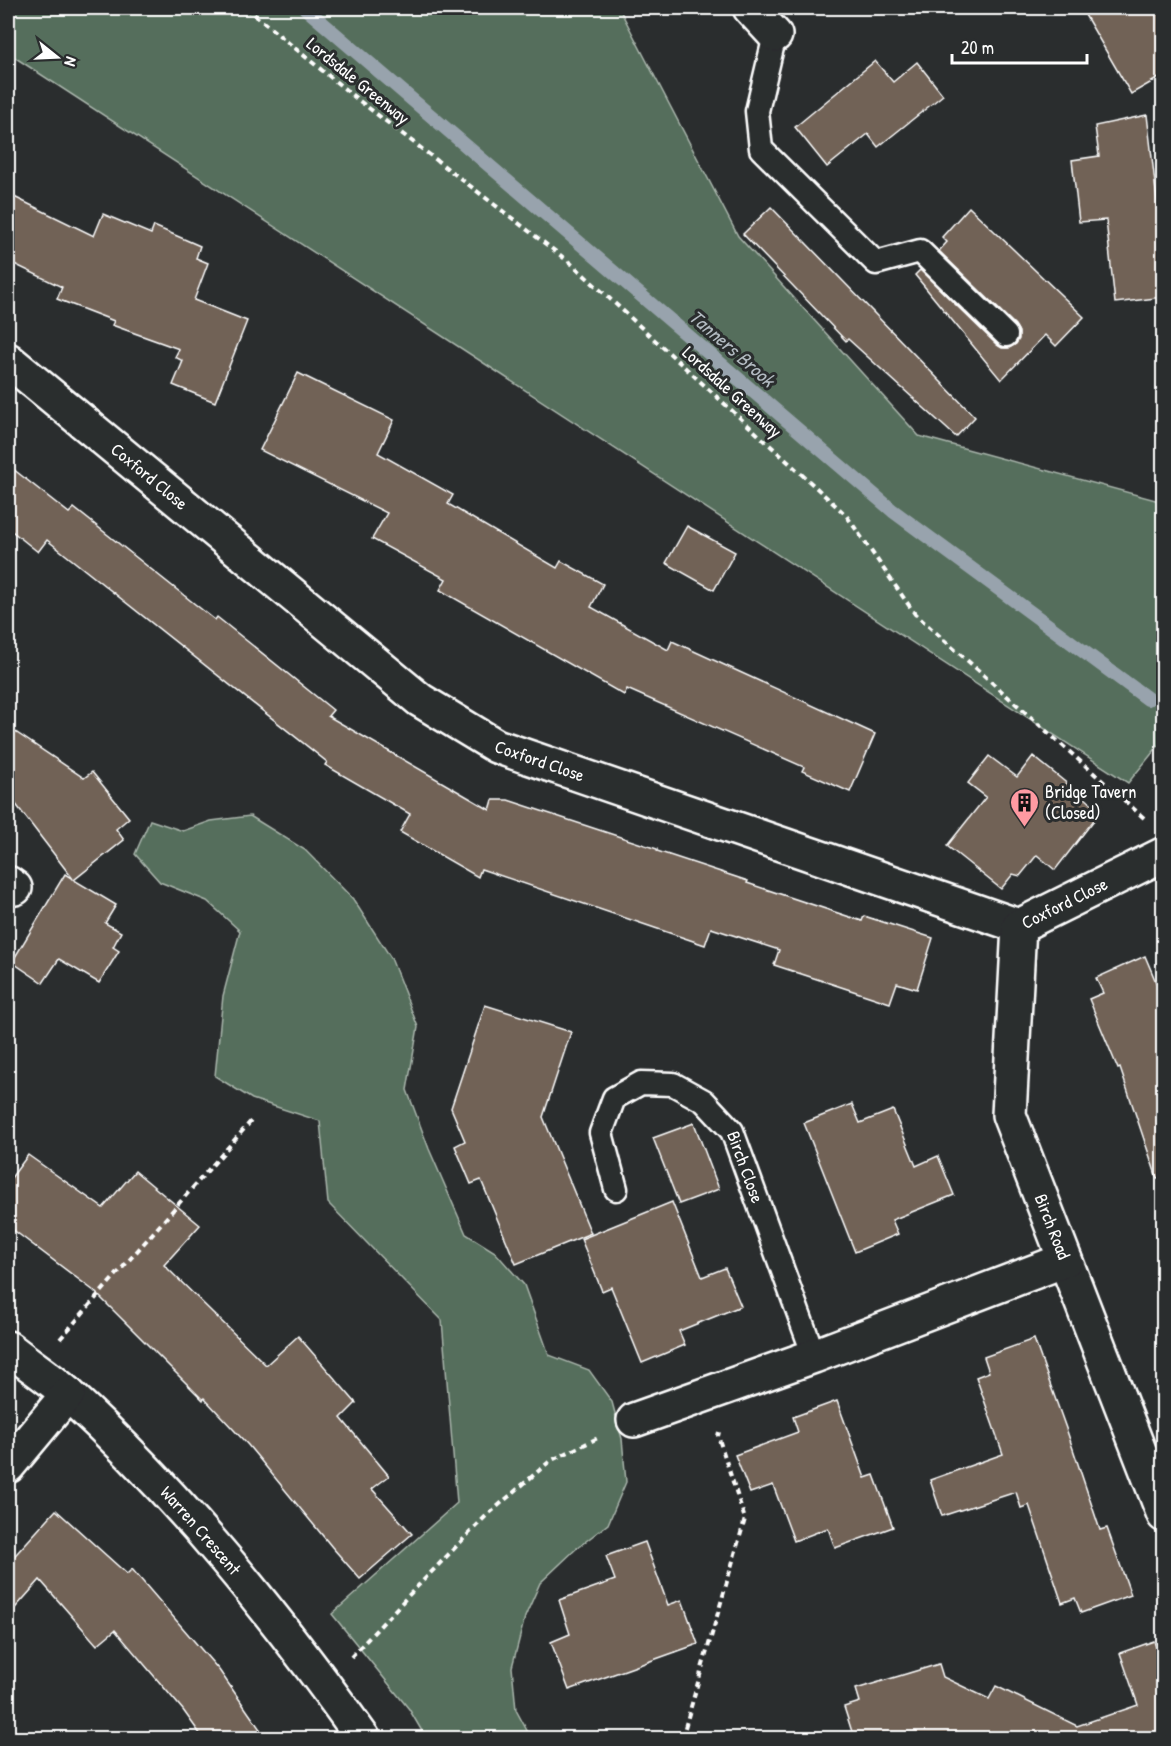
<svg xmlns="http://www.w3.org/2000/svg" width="1171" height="1746" viewBox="0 0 1171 1746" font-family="'Patrick Hand',sans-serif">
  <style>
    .green { fill: #556e5b; stroke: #aab6ad; stroke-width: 1.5 }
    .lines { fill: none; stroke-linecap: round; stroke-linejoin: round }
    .stream { stroke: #98a3ad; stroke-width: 14 }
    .building { fill: #716257; stroke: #fff; stroke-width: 1.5 }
    .service-casing { stroke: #fff; stroke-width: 27 }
    .minor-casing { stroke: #fff; stroke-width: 38 }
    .path { stroke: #fff; stroke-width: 4; stroke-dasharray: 6 4.5; stroke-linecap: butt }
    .service { stroke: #2a2d2e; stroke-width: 22 }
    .minor { stroke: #2a2d2e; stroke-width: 33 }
    .labels { text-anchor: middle; stroke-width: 6; stroke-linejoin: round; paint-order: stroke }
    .street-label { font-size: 18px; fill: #fff; stroke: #2a2d2e }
    .poi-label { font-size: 18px; fill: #fff; stroke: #2a2d2e; text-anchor: start }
    .water-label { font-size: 20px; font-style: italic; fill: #b2bac1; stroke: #2a2d2e }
  </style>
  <rect width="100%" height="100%" fill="#2a2d2e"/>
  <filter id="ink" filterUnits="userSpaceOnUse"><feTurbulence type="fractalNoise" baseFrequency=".0167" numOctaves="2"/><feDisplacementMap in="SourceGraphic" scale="12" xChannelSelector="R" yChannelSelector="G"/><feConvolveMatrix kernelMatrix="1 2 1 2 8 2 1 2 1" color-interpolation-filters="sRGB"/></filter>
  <g filter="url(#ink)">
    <g class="green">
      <path d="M 8,8 L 619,8 L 738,236 L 919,436 L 1163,502 L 1163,740 L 1128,783 L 8,53 Z"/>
      <path d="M 250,816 L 305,850 L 353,899 L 391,958 L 418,1027 L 407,1090 L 429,1149 L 466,1234 L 495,1252 L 524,1285 L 549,1355 L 589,1370 L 612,1402 L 622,1439 L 626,1482 L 608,1524 L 577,1548 L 540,1583 L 525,1617 L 512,1667 L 516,1710 L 531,1738 L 426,1738 L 409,1709 L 332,1614 L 457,1503 L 442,1320 L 328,1203 L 320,1121 L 252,1099 L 215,1076 L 223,996 L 240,931 L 207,901 L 160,882 L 135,854 L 150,820 L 183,831 L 211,821 Z"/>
    </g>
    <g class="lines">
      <path class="stream" d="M 305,8 L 893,511 L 1148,699"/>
    </g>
    <g class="building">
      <path d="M 1081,8 L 1164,8 L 1164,75 L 1131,94 Z"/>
      <path d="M 875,61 L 893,82 L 917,62 L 943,95 L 878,147 L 868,134 L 827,167 L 795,127 Z"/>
      <path d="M 1147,115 L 1164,260 L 1164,297 L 1115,303 L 1106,220 L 1079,222 L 1072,160 L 1099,156 L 1095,126 Z"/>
      <path d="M 8,194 L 94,236 L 103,214 L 151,234 L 154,226 L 200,246 L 196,258 L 208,263 L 194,300 L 247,321 L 215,402 L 173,385 L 183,361 L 175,357 L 179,349 L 112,325 L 114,321 L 57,299 L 62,287 L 8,261 Z"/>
      <path d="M 771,207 L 975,417 L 956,437 L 848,339 L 846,341 L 743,234 Z"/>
      <path d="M 969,207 L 1084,317 L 1056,346 L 1045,335 L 1001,380 L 915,275 L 920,270 L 997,345 L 1002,348 L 1009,348 L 1016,344 L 1019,339 L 1019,332 L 1015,325 L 939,251 L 947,242 L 942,237 Z"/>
      <path d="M 298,373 L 394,420 L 378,453 L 453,495 L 448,504 L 557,568 L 561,561 L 603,584 L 591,607 L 668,650 L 672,641 L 875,734 L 850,792 L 802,771 L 804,767 L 627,689 L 624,695 L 440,590 L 446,579 L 372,539 L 387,513 L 260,450 Z"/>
      <path d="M 8,465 L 69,513 L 74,508 L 215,620 L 217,617 L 333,710 L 328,716 L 490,810 L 493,800 L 508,800 L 657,849 L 657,851 L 748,881 L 747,883 L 862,921 L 864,916 L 933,938 L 917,989 L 897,983 L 890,1003 L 774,965 L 779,950 L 711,928 L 705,945 L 481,869 L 478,877 L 400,832 L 410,814 L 325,765 L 327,762 L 47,540 L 38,552 L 8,528 Z"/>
      <path d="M 687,526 L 735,552 L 714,590 L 666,563 Z"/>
      <path d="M 8,727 L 84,778 L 92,772 L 129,818 L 116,829 L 124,840 L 74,880 L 116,905 L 105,923 L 121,932 L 113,947 L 119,951 L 99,983 L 59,959 L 43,983 L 12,962 L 65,874 L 73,879 L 8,794 Z"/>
      <path d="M 989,756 L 1017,777 L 1033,756 L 1101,811 L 1055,870 L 1037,855 L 1020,876 L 1013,874 L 1001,889 L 947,846 L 986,797 L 968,783 Z"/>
      <path d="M 1145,956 L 1164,1001 L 1164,1177 L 1157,1178 L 1120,1068 L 1118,1069 L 1089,999 L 1103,993 L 1096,978 Z"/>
      <path d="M 485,1005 L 571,1032 L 543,1117 L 591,1233 L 516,1264 L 481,1180 L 471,1184 L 455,1146 L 465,1141 L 451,1108 Z"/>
      <path d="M 852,1104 L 860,1123 L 893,1110 L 916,1166 L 938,1156 L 954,1195 L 892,1220 L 898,1234 L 855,1252 L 804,1123 Z"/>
      <path d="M 694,1123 L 719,1189 L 679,1204 L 653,1138 Z"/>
      <path d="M 28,1155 L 103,1208 L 135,1171 L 200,1225 L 164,1265 L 266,1365 L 298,1336 L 356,1403 L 341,1418 L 389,1476 L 372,1489 L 412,1534 L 360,1579 L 332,1547 L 248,1445 L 204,1398 L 203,1400 L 94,1291 L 8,1226 L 8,1182 Z"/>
      <path d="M 672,1202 L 702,1277 L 725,1268 L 741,1306 L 679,1331 L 685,1345 L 642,1363 L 611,1287 L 602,1291 L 581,1239 Z"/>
      <path d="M 1034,1339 L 1068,1434 L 1100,1530 L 1107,1528 L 1131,1595 L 1081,1613 L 1075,1598 L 1062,1603 L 1029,1505 L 1021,1508 L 1016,1492 L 942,1516 L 930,1480 L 1003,1454 L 976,1377 L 989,1372 L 984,1357 Z"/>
      <path d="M 837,1401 L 865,1478 L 874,1475 L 893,1527 L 835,1548 L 828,1528 L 794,1541 L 773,1485 L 750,1493 L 735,1455 L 798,1432 L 793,1417 Z"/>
      <path d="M 56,1510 L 127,1574 L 132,1569 L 219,1670 L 266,1738 L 203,1738 L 183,1710 L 115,1630 L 97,1645 L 40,1580 L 8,1616 L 8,1563 Z"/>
      <path d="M 645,1542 L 668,1605 L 682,1600 L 698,1644 L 569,1690 L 551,1642 L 570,1634 L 559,1600 L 615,1580 L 606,1556 Z"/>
      <path d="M 1154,1641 L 1164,1670 L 1164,1738 L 854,1738 L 844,1707 L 860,1702 L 856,1689 L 939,1664 L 943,1677 L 989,1699 L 996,1686 L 1077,1726 L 1138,1705 L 1120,1653 Z"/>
    </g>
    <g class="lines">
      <defs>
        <g id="service">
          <path d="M 775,35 L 757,111 L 761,149 L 876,263 L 920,251 L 1006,335"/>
          <path id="s1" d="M 616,1189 L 601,1133 L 614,1098 L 641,1083 L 673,1084 L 704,1101 L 732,1131 L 814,1356"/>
        </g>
        <g id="minor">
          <path d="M 750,8 L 775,35"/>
          <path id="s2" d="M 8,360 L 420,700 L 496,746 L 1019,926 L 1164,854"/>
          <path d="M 8,883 L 15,888"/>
          <path id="s3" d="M 1019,926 L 1009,1115 L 1164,1515"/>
          <path id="s4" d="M 8,1348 C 28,1364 50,1378 69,1395 C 181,1497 276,1616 363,1738"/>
          <path d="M 634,1420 L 814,1356 L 1065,1260"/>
          <path d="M 8,1466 L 68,1394"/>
        </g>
      </defs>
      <use href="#service" class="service-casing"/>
      <use href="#minor" class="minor-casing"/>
      <g class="path">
        <path d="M 246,8 L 357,99 L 573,265 L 846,515 L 915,614 L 1144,818"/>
        <path d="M 60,1339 L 252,1120"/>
        <path d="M 351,1657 L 408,1596 L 485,1517 L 550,1461 L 600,1437"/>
        <path d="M 682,1738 L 745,1519 L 718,1436 L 719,1432"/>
      </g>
      <use href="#service" class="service"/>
      <use href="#minor" class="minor"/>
    </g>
  </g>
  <defs>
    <symbol id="building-pin" viewBox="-11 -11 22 30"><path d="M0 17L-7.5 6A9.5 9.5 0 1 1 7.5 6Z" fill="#ff9aa2" stroke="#2a2d2e"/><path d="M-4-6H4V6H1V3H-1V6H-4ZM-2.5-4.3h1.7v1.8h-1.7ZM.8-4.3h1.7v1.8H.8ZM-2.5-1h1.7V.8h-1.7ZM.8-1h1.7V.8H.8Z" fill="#111"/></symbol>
  </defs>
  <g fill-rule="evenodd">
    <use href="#building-pin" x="1008" y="786" width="33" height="45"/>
  </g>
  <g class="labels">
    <g class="street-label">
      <text transform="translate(358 81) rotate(39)" y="6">Lordsdale Greenway</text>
      <text transform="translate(732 392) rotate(42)" y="6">Lordsdale Greenway</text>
      <text dy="6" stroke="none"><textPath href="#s2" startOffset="183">Coxford Close</textPath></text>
      <text dy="6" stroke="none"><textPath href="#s2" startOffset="669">Coxford Close</textPath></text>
      <text dy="6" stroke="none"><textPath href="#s2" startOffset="1227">Coxford Close</textPath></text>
      <text dy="6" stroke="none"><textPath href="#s1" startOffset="273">Birch Close</textPath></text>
      <text dy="6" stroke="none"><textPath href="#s3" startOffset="309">Birch Road</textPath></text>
      <text dy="6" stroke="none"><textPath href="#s4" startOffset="266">Warren Crescent</textPath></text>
    </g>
    <g class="poi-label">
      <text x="1045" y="798">Bridge Tavern<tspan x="1045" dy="21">(Closed)</tspan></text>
    </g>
    <g class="water-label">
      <text transform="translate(732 348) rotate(41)" y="7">Tanners Brook</text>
    </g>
  </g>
  <rect width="1171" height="1746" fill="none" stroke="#2a2d2e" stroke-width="30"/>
  <rect x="15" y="15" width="1141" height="1716" fill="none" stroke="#fff" stroke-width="2" filter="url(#ink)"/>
  <g transform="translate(57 57) rotate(108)" stroke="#2a2d2e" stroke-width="4.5" paint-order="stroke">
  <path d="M0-4.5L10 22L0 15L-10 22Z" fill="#ffffff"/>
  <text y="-9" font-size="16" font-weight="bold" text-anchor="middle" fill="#ffffff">N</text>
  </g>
  <path d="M952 54v9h135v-9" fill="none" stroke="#ffffff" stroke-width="3"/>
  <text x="961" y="54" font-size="18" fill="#ffffff" stroke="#2a2d2e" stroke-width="4.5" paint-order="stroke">20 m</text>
</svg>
